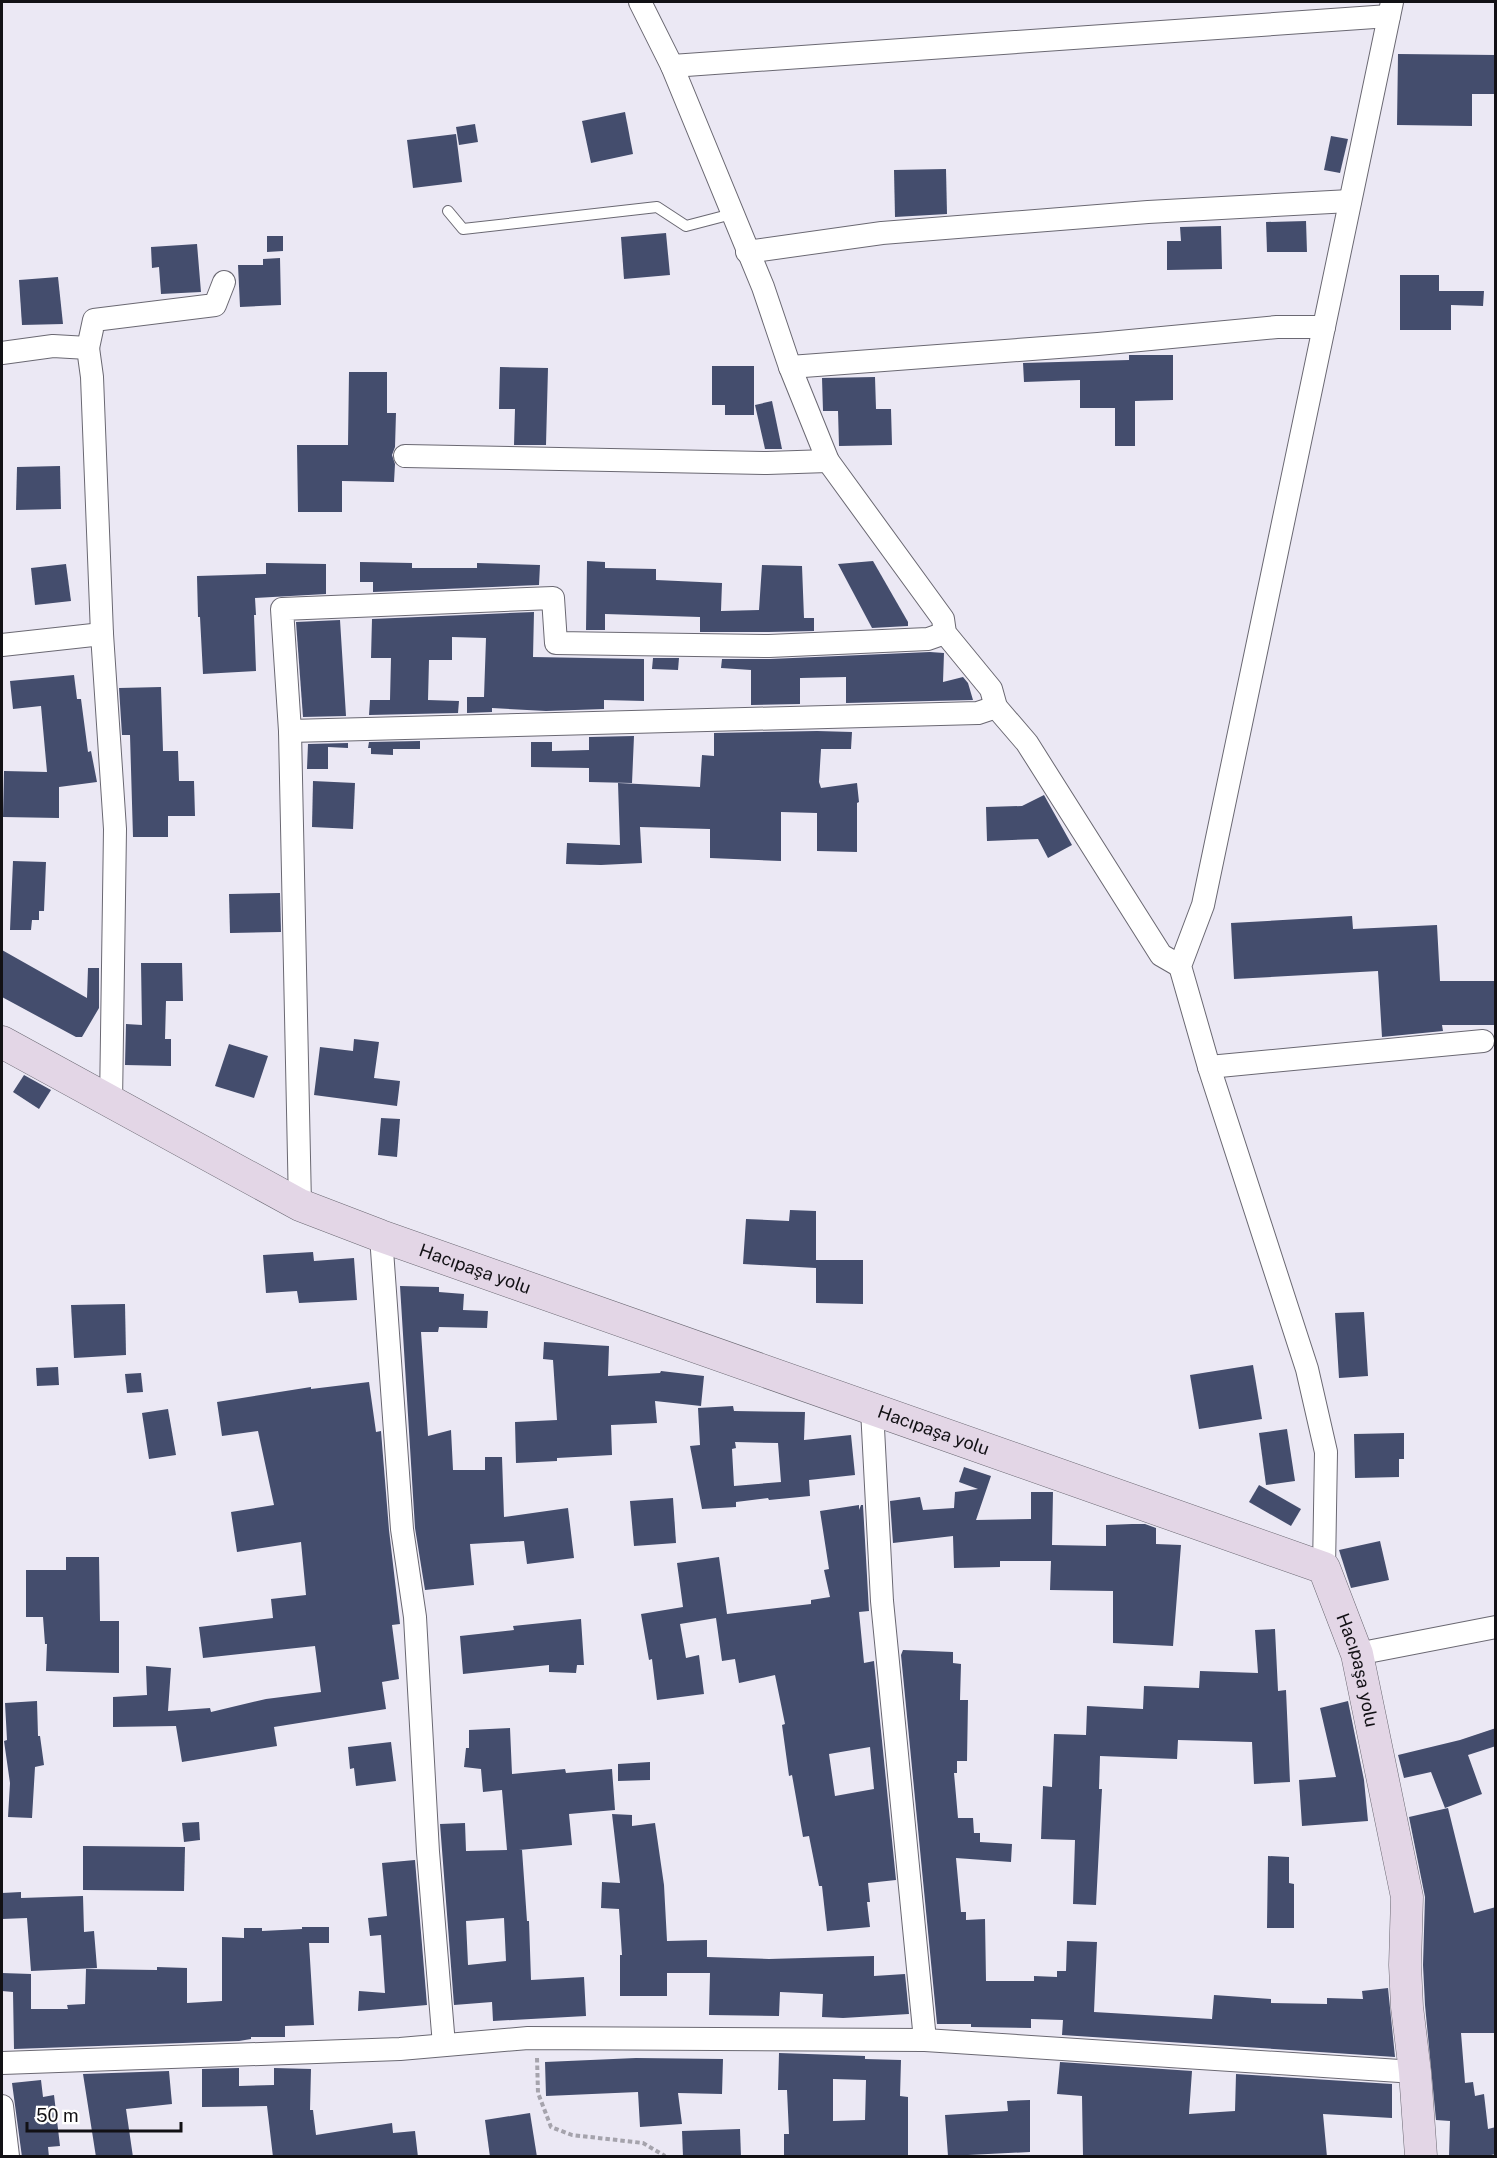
<svg xmlns="http://www.w3.org/2000/svg" width="1497" height="2158" viewBox="0 0 1497 2158" font-family="'Public Sans',sans-serif">
  <style>
    .building { fill: #444d6d; fill-rule: evenodd }
    .lines { fill: none; stroke-linecap: round; stroke-linejoin: round }
    .lane-casing { stroke: #6a6872; stroke-width: 12 }
    .street-casing { stroke: #6a6872; stroke-width: 24 }
    .secondary-casing { stroke: #6a6872; stroke-width: 33 }
    .path { stroke: #a5a3ac; stroke-width: 4; stroke-dasharray: 4.5 3; stroke-linecap: butt }
    .lane { stroke: #fff; stroke-width: 10 }
    .street { stroke: #fff; stroke-width: 22 }
    .secondary { stroke: #e3d6e6; stroke-width: 32 }
    .labels { text-anchor: middle; stroke-width: 6; stroke-linejoin: round; paint-order: stroke }
    .street-label { font-size: 18px; fill: #121115; stroke: #fff }
  </style>
  <rect width="100%" height="100%" fill="#ebe8f4"/>
  <g class="building">
    <path d="M 1398,54 L 1496,55 L 1496,94 L 1472,94 L 1472,126 L 1397,125 Z"/>
    <path d="M 625,112 L 633,154 L 591,163 L 582,121 Z"/>
    <path d="M 475,124 L 478,142 L 459,145 L 456,127 Z"/>
    <path d="M 456,134 L 462,182 L 413,188 L 407,140 Z"/>
    <path d="M 1331,136 L 1348,139 L 1340,173 L 1324,170 Z"/>
    <path d="M 946,169 L 947,214 L 895,217 L 894,170 Z"/>
    <path d="M 1306,221 L 1307,252 L 1267,252 L 1266,222 Z"/>
    <path d="M 1221,226 L 1222,269 L 1167,270 L 1167,241 L 1181,241 L 1180,227 Z"/>
    <path d="M 666,233 L 670,275 L 624,279 L 621,237 Z"/>
    <path d="M 267,236 L 283,236 L 283,251 L 267,252 Z"/>
    <path d="M 197,244 L 201,292 L 161,294 L 159,267 L 152,268 L 151,247 Z"/>
    <path d="M 280,258 L 281,305 L 240,307 L 238,265 L 263,265 L 263,259 Z"/>
    <path d="M 1400,275 L 1439,275 L 1439,291 L 1484,291 L 1483,306 L 1451,305 L 1451,330 L 1400,330 Z"/>
    <path d="M 58,277 L 63,324 L 22,325 L 19,280 Z"/>
    <path d="M 1129,355 L 1173,355 L 1173,400 L 1135,401 L 1135,446 L 1115,446 L 1115,408 L 1080,408 L 1080,380 L 1024,382 L 1023,363 L 1129,360 Z"/>
    <path d="M 712,366 L 754,366 L 754,415 L 725,415 L 725,405 L 712,405 Z"/>
    <path d="M 500,367 L 548,368 L 546,445 L 514,445 L 515,409 L 499,409 Z"/>
    <path d="M 349,372 L 387,372 L 387,413 L 396,413 L 395,447 L 392,455 L 395,464 L 394,482 L 342,481 L 342,512 L 298,512 L 297,445 L 348,445 Z"/>
    <path d="M 875,377 L 876,409 L 891,409 L 892,445 L 839,446 L 838,411 L 823,411 L 822,378 Z"/>
    <path d="M 772,401 L 782,449 L 765,449 L 755,405 Z"/>
    <path d="M 60,466 L 61,509 L 16,510 L 17,467 Z"/>
    <path d="M 587,561 L 605,562 L 605,568 L 656,569 L 656,580 L 722,583 L 721,611 L 759,610 L 762,565 L 802,566 L 804,618 L 814,618 L 814,631 L 769,632 L 700,632 L 700,617 L 605,614 L 605,630 L 586,630 Z"/>
    <path d="M 873,561 L 908,622 L 908,626 L 872,628 L 838,564 Z"/>
    <path d="M 360,562 L 412,563 L 412,568 L 477,568 L 477,563 L 540,565 L 539,585 L 373,592 L 373,582 L 360,582 Z"/>
    <path d="M 266,563 L 326,564 L 326,594 L 255,598 L 256,615 L 254,615 L 256,671 L 203,674 L 200,617 L 198,617 L 197,576 L 266,574 Z"/>
    <path d="M 66,564 L 71,601 L 35,605 L 31,568 Z"/>
    <path d="M 534,612 L 533,657 L 644,659 L 644,701 L 604,700 L 604,709 L 546,711 L 492,708 L 492,712 L 467,713 L 467,697 L 484,697 L 486,638 L 452,637 L 452,660 L 429,660 L 428,700 L 459,701 L 458,713 L 369,715 L 370,700 L 390,700 L 391,658 L 371,658 L 372,619 Z"/>
    <path d="M 340,620 L 346,716 L 303,717 L 296,622 Z"/>
    <path d="M 930,652 L 944,653 L 943,682 L 963,677 L 968,683 L 973,700 L 846,703 L 846,677 L 800,678 L 800,704 L 751,705 L 751,670 L 721,668 L 722,659 L 770,659 Z"/>
    <path d="M 653,658 L 679,658 L 678,670 L 652,669 Z"/>
    <path d="M 74,675 L 77,699 L 81,699 L 88,752 L 91,751 L 97,782 L 59,787 L 59,818 L 3,817 L 4,771 L 47,772 L 41,706 L 13,709 L 10,681 Z"/>
    <path d="M 161,687 L 163,751 L 178,751 L 179,781 L 194,781 L 195,816 L 168,816 L 168,837 L 133,837 L 130,735 L 122,735 L 119,688 Z"/>
    <path d="M 817,731 L 852,732 L 851,749 L 821,749 L 819,782 L 821,788 L 857,783 L 859,802 L 857,803 L 857,852 L 817,851 L 817,813 L 781,812 L 781,861 L 710,858 L 710,829 L 640,827 L 642,863 L 601,865 L 566,864 L 567,843 L 620,845 L 618,783 L 700,787 L 702,755 L 714,756 L 714,733 Z"/>
    <path d="M 634,736 L 632,783 L 589,782 L 589,768 L 531,767 L 531,742 L 552,742 L 552,751 L 589,750 L 589,737 Z"/>
    <path d="M 420,741 L 420,749 L 393,749 L 393,755 L 371,754 L 371,748 L 368,748 L 369,742 Z"/>
    <path d="M 348,743 L 348,748 L 328,747 L 328,769 L 307,769 L 308,744 Z"/>
    <path d="M 313,781 L 355,783 L 353,829 L 312,827 Z"/>
    <path d="M 1044,795 L 1072,845 L 1048,858 L 1038,839 L 987,841 L 986,807 L 1022,806 Z"/>
    <path d="M 13,861 L 46,862 L 44,911 L 39,911 L 39,920 L 32,920 L 31,930 L 10,930 Z"/>
    <path d="M 280,893 L 281,932 L 230,933 L 229,894 Z"/>
    <path d="M 1352,916 L 1353,929 L 1437,925 L 1440,981 L 1496,981 L 1496,1025 L 1442,1025 L 1443,1031 L 1382,1037 L 1378,971 L 1234,979 L 1231,923 Z"/>
    <path d="M 2,950 L 87,998 L 88,968 L 99,968 L 99,1008 L 82,1037 L 76,1037 L 2,997 Z"/>
    <path d="M 141,963 L 182,963 L 183,1001 L 166,1001 L 165,1039 L 171,1039 L 171,1066 L 125,1065 L 126,1024 L 142,1025 Z"/>
    <path d="M 354,1039 L 379,1042 L 374,1078 L 400,1081 L 397,1106 L 314,1095 L 320,1047 L 353,1051 Z"/>
    <path d="M 229,1044 L 268,1056 L 254,1098 L 215,1086 Z"/>
    <path d="M 24,1075 L 51,1090 L 39,1109 L 13,1092 Z"/>
    <path d="M 381,1118 L 400,1119 L 397,1157 L 378,1155 Z"/>
    <path d="M 790,1210 L 816,1211 L 816,1260 L 863,1260 L 863,1304 L 816,1303 L 816,1268 L 743,1264 L 746,1219 L 789,1221 Z"/>
    <path d="M 313,1252 L 314,1261 L 354,1258 L 357,1300 L 299,1303 L 297,1291 L 266,1293 L 263,1255 Z"/>
    <path d="M 400,1286 L 439,1287 L 439,1292 L 464,1294 L 463,1310 L 488,1311 L 487,1328 L 439,1327 L 438,1332 L 421,1332 L 428,1436 L 451,1430 L 453,1470 L 485,1470 L 485,1457 L 502,1457 L 504,1517 L 568,1508 L 574,1558 L 527,1564 L 524,1541 L 470,1544 L 474,1585 L 425,1590 L 415,1528 Z"/>
    <path d="M 125,1304 L 126,1355 L 74,1358 L 71,1305 Z"/>
    <path d="M 1364,1312 L 1368,1376 L 1339,1378 L 1335,1313 Z"/>
    <path d="M 544,1342 L 609,1346 L 608,1376 L 660,1373 L 661,1371 L 704,1376 L 701,1406 L 655,1401 L 657,1423 L 611,1425 L 612,1455 L 557,1458 L 557,1461 L 516,1463 L 515,1422 L 557,1420 L 553,1360 L 543,1359 Z"/>
    <path d="M 1253,1365 L 1262,1419 L 1199,1429 L 1190,1375 Z"/>
    <path d="M 58,1367 L 59,1385 L 37,1386 L 36,1368 Z"/>
    <path d="M 141,1373 L 143,1392 L 127,1393 L 125,1374 Z"/>
    <path d="M 369,1382 L 376,1432 L 381,1431 L 389,1530 L 400,1624 L 392,1625 L 399,1679 L 382,1682 L 386,1709 L 274,1727 L 277,1746 L 182,1762 L 176,1726 L 113,1727 L 113,1697 L 147,1695 L 146,1666 L 171,1668 L 168,1711 L 210,1708 L 211,1712 L 266,1699 L 321,1692 L 315,1646 L 203,1658 L 199,1627 L 273,1618 L 271,1599 L 306,1595 L 301,1542 L 237,1552 L 231,1512 L 274,1505 L 258,1431 L 222,1436 L 217,1402 L 311,1387 L 311,1389 Z"/>
    <path d="M 733,1406 L 734,1411 L 805,1412 L 804,1440 L 851,1435 L 855,1475 L 809,1480 L 810,1496 L 769,1500 L 768,1498 L 736,1502 L 736,1507 L 702,1509 L 690,1446 L 700,1445 L 698,1408 ZM 735,1442 L 778,1443 L 781,1482 L 734,1486 L 732,1449 L 736,1448 Z"/>
    <path d="M 168,1409 L 176,1455 L 149,1459 L 142,1413 Z"/>
    <path d="M 1287,1429 L 1295,1481 L 1266,1485 L 1259,1433 Z"/>
    <path d="M 1404,1433 L 1404,1459 L 1399,1459 L 1399,1477 L 1355,1478 L 1354,1434 Z"/>
    <path d="M 964,1467 L 991,1476 L 976,1520 L 1031,1519 L 1031,1492 L 1053,1492 L 1052,1545 L 1106,1546 L 1106,1525 L 1132,1524 L 1145,1524 L 1156,1528 L 1156,1544 L 1181,1545 L 1173,1646 L 1113,1643 L 1113,1591 L 1050,1590 L 1051,1561 L 1000,1561 L 1000,1567 L 954,1568 L 953,1536 L 893,1543 L 890,1501 L 920,1497 L 923,1510 L 954,1508 L 955,1492 L 978,1489 L 959,1482 Z"/>
    <path d="M 1259,1485 L 1301,1509 L 1291,1526 L 1249,1502 Z"/>
    <path d="M 673,1498 L 676,1543 L 634,1546 L 630,1501 Z"/>
    <path d="M 859,1505 L 859,1510 L 861,1505 L 863,1505 L 869,1611 L 859,1612 L 864,1663 L 874,1661 L 896,1880 L 868,1883 L 870,1902 L 867,1902 L 870,1927 L 827,1931 L 822,1886 L 819,1886 L 809,1836 L 803,1837 L 792,1775 L 789,1776 L 782,1725 L 785,1724 L 775,1675 L 739,1683 L 735,1659 L 722,1661 L 716,1618 L 680,1624 L 686,1658 L 699,1655 L 704,1694 L 657,1700 L 652,1659 L 649,1660 L 641,1614 L 683,1607 L 677,1563 L 719,1557 L 727,1614 L 811,1604 L 811,1600 L 830,1597 L 824,1570 L 829,1569 L 820,1511 ZM 870,1747 L 874,1789 L 835,1796 L 829,1754 Z"/>
    <path d="M 1380,1541 L 1389,1580 L 1351,1588 L 1339,1550 Z"/>
    <path d="M 66,1557 L 99,1557 L 100,1621 L 119,1621 L 119,1673 L 46,1671 L 47,1644 L 45,1644 L 43,1617 L 26,1617 L 26,1570 L 66,1570 Z"/>
    <path d="M 581,1619 L 584,1665 L 577,1665 L 576,1673 L 549,1672 L 549,1665 L 463,1674 L 460,1636 L 514,1630 L 513,1626 Z"/>
    <path d="M 1275,1629 L 1278,1691 L 1286,1690 L 1290,1782 L 1254,1784 L 1252,1742 L 1178,1740 L 1177,1759 L 1100,1756 L 1099,1789 L 1102,1789 L 1096,1905 L 1073,1904 L 1075,1840 L 1041,1839 L 1043,1786 L 1052,1787 L 1054,1734 L 1086,1735 L 1087,1706 L 1143,1709 L 1144,1686 L 1199,1688 L 1200,1671 L 1258,1673 L 1255,1630 Z"/>
    <path d="M 903,1650 L 953,1652 L 953,1663 L 961,1664 L 960,1700 L 968,1700 L 967,1761 L 957,1761 L 957,1773 L 954,1773 L 958,1818 L 973,1818 L 974,1833 L 980,1833 L 980,1842 L 1012,1844 L 1011,1862 L 956,1858 L 961,1912 L 966,1912 L 966,1920 L 985,1919 L 986,1981 L 1034,1981 L 1034,1976 L 1057,1977 L 1057,1971 L 1066,1971 L 1067,1941 L 1097,1942 L 1094,2012 L 1212,2019 L 1214,1995 L 1271,1999 L 1271,2003 L 1327,2004 L 1327,1998 L 1363,1999 L 1362,1991 L 1388,1988 L 1395,2057 L 1062,2035 L 1063,2020 L 1031,2019 L 1031,2028 L 971,2027 L 971,2024 L 937,2024 L 901,1655 Z"/>
    <path d="M 37,1701 L 38,1736 L 40,1736 L 44,1765 L 35,1767 L 32,1818 L 8,1817 L 10,1783 L 4,1741 L 7,1740 L 5,1703 Z"/>
    <path d="M 1348,1701 L 1364,1780 L 1368,1821 L 1302,1826 L 1299,1780 L 1336,1777 L 1320,1708 Z"/>
    <path d="M 510,1728 L 512,1774 L 565,1769 L 566,1773 L 612,1769 L 615,1810 L 569,1814 L 572,1845 L 519,1850 L 522,1850 L 527,1921 L 529,1921 L 531,1980 L 584,1977 L 586,2016 L 493,2021 L 492,2002 L 454,2005 L 440,1824 L 465,1823 L 466,1851 L 507,1850 L 502,1790 L 483,1792 L 481,1769 L 464,1767 L 466,1748 L 469,1748 L 469,1730 ZM 504,1918 L 506,1961 L 468,1965 L 466,1921 Z"/>
    <path d="M 1496,1728 L 1496,1746 L 1468,1755 L 1482,1794 L 1445,1808 L 1431,1772 L 1404,1778 L 1398,1755 L 1460,1740 Z"/>
    <path d="M 391,1742 L 396,1781 L 356,1786 L 354,1768 L 350,1769 L 348,1747 Z"/>
    <path d="M 650,1762 L 650,1780 L 618,1781 L 618,1764 Z"/>
    <path d="M 1448,1808 L 1474,1913 L 1496,1907 L 1496,2033 L 1461,2033 L 1465,2083 L 1473,2082 L 1475,2096 L 1484,2094 L 1488,2129 L 1496,2127 L 1496,2154 L 1482,2157 L 1449,2157 L 1450,2121 L 1436,2120 L 1425,2005 L 1423,1965 L 1425,1897 L 1409,1817 Z"/>
    <path d="M 612,1814 L 632,1815 L 632,1826 L 655,1823 L 664,1885 L 667,1941 L 707,1940 L 707,1957 L 769,1959 L 874,1956 L 874,1976 L 905,1974 L 909,2014 L 843,2018 L 822,2017 L 823,1994 L 780,1992 L 779,2016 L 709,2015 L 710,1973 L 667,1973 L 667,1996 L 620,1996 L 620,1955 L 622,1955 L 619,1909 L 601,1908 L 602,1882 L 620,1883 Z"/>
    <path d="M 199,1822 L 200,1840 L 184,1842 L 182,1823 Z"/>
    <path d="M 83,1846 L 185,1847 L 184,1891 L 83,1890 Z"/>
    <path d="M 1268,1856 L 1289,1857 L 1289,1883 L 1294,1884 L 1294,1928 L 1267,1928 Z"/>
    <path d="M 415,1860 L 427,2005 L 358,2011 L 359,1991 L 385,1993 L 381,1935 L 370,1936 L 368,1918 L 387,1916 L 382,1863 Z"/>
    <path d="M 21,1892 L 21,1898 L 83,1896 L 84,1932 L 94,1931 L 97,1968 L 31,1971 L 27,1918 L 2,1919 L 2,1893 Z"/>
    <path d="M 302,1927 L 329,1927 L 329,1943 L 309,1943 L 314,2025 L 285,2026 L 285,2037 L 251,2037 L 251,2039 L 239,2041 L 14,2049 L 13,1992 L 2,1991 L 2,1973 L 31,1974 L 31,2009 L 68,2009 L 67,2005 L 85,2004 L 86,1969 L 157,1970 L 157,1967 L 187,1968 L 187,2003 L 222,2001 L 222,1937 L 244,1938 L 244,1928 L 262,1928 L 262,1931 L 302,1929 Z"/>
    <path d="M 779,2053 L 865,2056 L 865,2059 L 901,2060 L 900,2096 L 908,2097 L 908,2157 L 784,2157 L 784,2134 L 789,2134 L 787,2090 L 778,2090 ZM 833,2079 L 866,2080 L 865,2120 L 833,2121 Z"/>
    <path d="M 636,2058 L 723,2059 L 722,2094 L 678,2093 L 682,2124 L 640,2127 L 638,2092 L 546,2096 L 545,2062 Z"/>
    <path d="M 1060,2062 L 1192,2071 L 1189,2114 L 1235,2111 L 1236,2074 L 1392,2084 L 1392,2118 L 1323,2114 L 1327,2157 L 1083,2157 L 1082,2096 L 1057,2094 Z"/>
    <path d="M 239,2068 L 239,2086 L 274,2085 L 274,2068 L 311,2069 L 310,2110 L 313,2110 L 316,2135 L 392,2123 L 393,2133 L 415,2131 L 418,2157 L 273,2157 L 267,2106 L 202,2107 L 202,2069 Z"/>
    <path d="M 169,2071 L 172,2104 L 126,2109 L 133,2157 L 96,2157 L 83,2074 Z"/>
    <path d="M 41,2080 L 43,2097 L 54,2095 L 60,2146 L 48,2147 L 49,2157 L 22,2157 L 12,2083 Z"/>
    <path d="M 1030,2100 L 1030,2152 L 948,2156 L 945,2115 L 1008,2111 L 1007,2101 Z"/>
    <path d="M 530,2113 L 537,2157 L 490,2157 L 485,2120 Z"/>
    <path d="M 740,2129 L 741,2157 L 683,2157 L 682,2131 Z"/>
  </g>
  <g class="lines">
    <defs>
      <path id="lane" d="M 448,211 L 463,229 L 657,207 L 686,226 L 732,214"/>
      <g id="street">
        <path d="M 640,2 L 672,66 L 763,287 L 790,367 L 828,461 L 943,619 L 945,633 L 991,689 L 996,707 L 1027,743 L 1161,955 L 1180,966"/>
        <path d="M 672,66 L 1389,16"/>
        <path d="M 747,252 L 882,233 L 1148,212 L 1350,201"/>
        <path d="M 88,348 L 94,320 L 215,305 L 224,282"/>
        <path d="M 2,353 L 53,346 L 88,348 L 92,377 L 102,634 L 115,829 L 111,1103"/>
        <path d="M 790,367 L 1098,344 L 1277,327 L 1324,327"/>
        <path d="M 405,456 L 767,463 L 828,461"/>
        <path d="M 2,645 L 102,634"/>
        <path d="M 290,731 L 978,713 L 996,707"/>
        <path d="M 1209,1067 L 1483,1041"/>
        <path d="M 300,1205 L 290,731 L 282,609 L 553,598 L 556,643 L 769,646 L 928,639 L 945,633"/>
        <path d="M 381,1236 L 402,1529 L 415,1617 L 428,1852 L 444,2045"/>
        <path d="M 872,1409 L 882,1601 L 925,2040"/>
        <path d="M 1324,1568 L 1326,1452 L 1307,1369 L 1209,1067 L 1180,966 L 1203,905 L 1392,2"/>
        <path d="M 1357,1654 L 1496,1627"/>
        <path d="M 2,2063 L 400,2049 L 528,2038 L 925,2040 L 1415,2072"/>
        <path d="M 2,2106 L 8,2156"/>
      </g>
      <g id="secondary">
        <path id="s1" d="M 2,1042 L 300,1205 L 381,1236 L 1324,1568 L 1357,1654 L 1407,1897 L 1405,1965 L 1407,2007 L 1415,2072 L 1421,2156"/>
      </g>
    </defs>
    <use href="#lane" class="lane-casing"/>
    <use href="#street" class="street-casing"/>
    <use href="#secondary" class="secondary-casing"/>
    <path class="path" d="M 537,2058 L 538,2093 L 551,2127 L 572,2135 L 643,2143 L 665,2156"/>
    <use href="#lane" class="lane"/>
    <use href="#street" class="street"/>
    <use href="#secondary" class="secondary"/>
  </g>
  <g class="labels">
    <g class="street-label">
      <text dy="6" stroke="none"><textPath href="#s1" startOffset="526">Hacıpaşa yolu</textPath></text>
      <text dy="6" stroke="none"><textPath href="#s1" startOffset="1012">Hacıpaşa yolu</textPath></text>
      <text dy="6" stroke="none"><textPath href="#s1" startOffset="1534">Hacıpaşa yolu</textPath></text>
    </g>
  </g>
  <rect width="1497" height="2158" fill="none" stroke="#121115" stroke-width="6"/>
  <path d="M27 2122v9h154v-9" fill="none" stroke="#121115" stroke-width="3"/>
  <text x="36" y="2122" font-size="18" fill="#121115" stroke="#ffffff" stroke-width="4.5" paint-order="stroke">50 m</text>
</svg>
